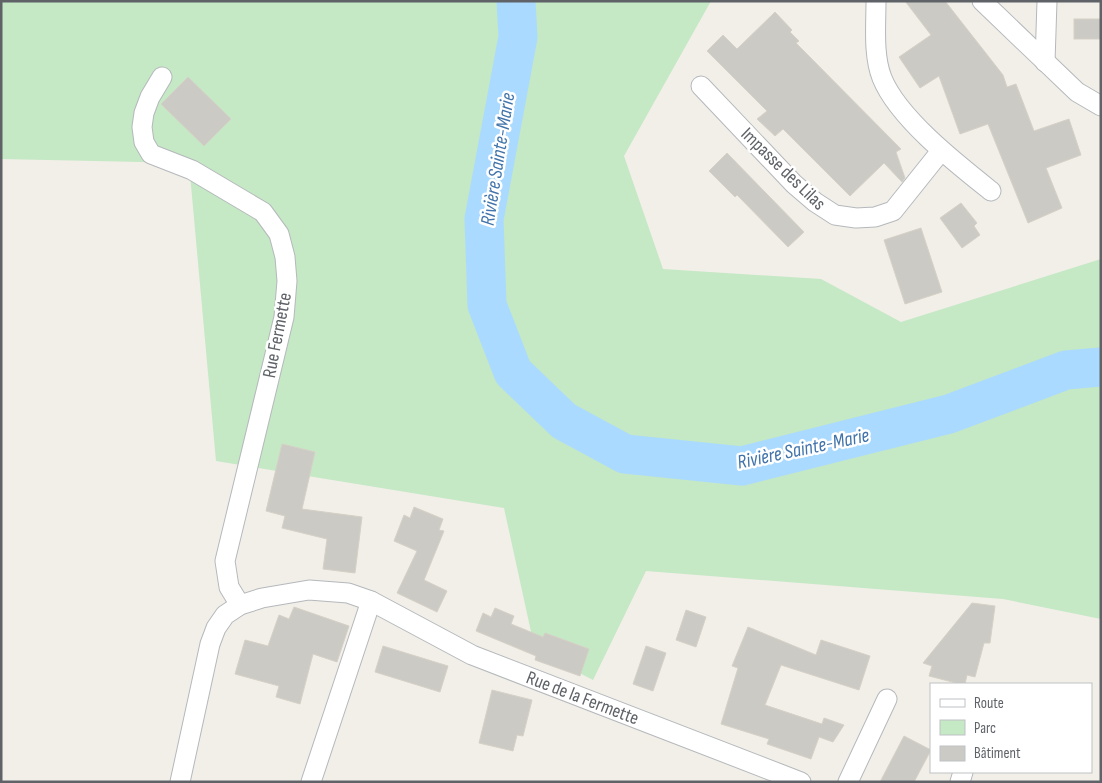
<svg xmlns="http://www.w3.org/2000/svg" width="1102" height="783" viewBox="0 0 1102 783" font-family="'Sofia Sans Condensed',sans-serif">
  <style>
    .green { fill: #c5e8c5 }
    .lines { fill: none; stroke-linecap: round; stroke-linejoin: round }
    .river { stroke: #aadaff; stroke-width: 39 }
    .building { fill: #cccac5; stroke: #d6d1c6 }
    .street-casing { stroke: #b5b8bc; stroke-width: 21 }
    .street { stroke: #fff; stroke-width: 19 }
    .labels { text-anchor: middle; stroke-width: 5; stroke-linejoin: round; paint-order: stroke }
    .street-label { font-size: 19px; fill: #5f6368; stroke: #fff }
    .water-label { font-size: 20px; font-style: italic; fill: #4174aa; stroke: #fff }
  </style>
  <rect width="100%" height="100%" fill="#f1efe8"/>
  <path class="green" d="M 1,1 L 711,1 L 624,156 L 663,269 L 821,279 L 901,322 L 1101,259 L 1101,619 L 1003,599 L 646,571 L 593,680 L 535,650 L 504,508 L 216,461 L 189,163 L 1,159 Z"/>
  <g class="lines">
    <path class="river" d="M 516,1 L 518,37 L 484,219 L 487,305 L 513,372 L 564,421 L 625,454 L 742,466 L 949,414 L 1066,370 L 1101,367"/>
  </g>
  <g class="building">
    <path d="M 905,1 L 945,1 L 1003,75 L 1007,87 L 1016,84 L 1034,131 L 1069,119 L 1081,155 L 1046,168 L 1062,208 L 1028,223 L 988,124 L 960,134 L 939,76 L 920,88 L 899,57 L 931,35 Z"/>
    <path d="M 775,12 L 792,30 L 790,32 L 799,41 L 796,43 L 901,149 L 896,152 L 905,178 L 902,182 L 884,163 L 850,196 L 783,129 L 775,136 L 757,119 L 767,111 L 707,51 L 723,35 L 737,49 Z"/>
    <rect x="1074" y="19" width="27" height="20"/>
    <path d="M 188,77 L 231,119 L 204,146 L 161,104 Z"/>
    <path d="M 727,153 L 804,232 L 788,247 L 737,195 L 735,197 L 709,171 Z"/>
    <path d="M 961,203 L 977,223 L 974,226 L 980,235 L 962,248 L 940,218 Z"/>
    <path d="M 921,228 L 942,292 L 905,304 L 884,240 Z"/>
    <path d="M 282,444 L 315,452 L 302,509 L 362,517 L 355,573 L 323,569 L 327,539 L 282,528 L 285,516 L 266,511 Z"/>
    <path d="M 414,507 L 443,519 L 439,530 L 444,531 L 424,580 L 447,591 L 437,612 L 397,593 L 417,551 L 394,541 L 404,515 L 410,518 Z"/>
    <path d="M 972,603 L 995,606 L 990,643 L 984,643 L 975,677 L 967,675 L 965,684 L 960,684 L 929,676 L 932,666 L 923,663 Z"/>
    <path d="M 294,607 L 349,626 L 337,662 L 313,654 L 300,704 L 276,697 L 279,686 L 235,674 L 245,640 L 268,646 L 279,615 L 289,619 Z"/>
    <path d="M 495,608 L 514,616 L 511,624 L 543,637 L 545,633 L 589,649 L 580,676 L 535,660 L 536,656 L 476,631 L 483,613 L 491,617 Z"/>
    <path d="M 686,610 L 706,617 L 696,647 L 676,640 Z"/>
    <path d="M 748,627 L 816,655 L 821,640 L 870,656 L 859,690 L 781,665 L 765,705 L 822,724 L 824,718 L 844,725 L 833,742 L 819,737 L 811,759 L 767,744 L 769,739 L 721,724 L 738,668 L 732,666 Z"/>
    <path d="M 383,646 L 448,666 L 440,692 L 375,672 Z"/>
    <path d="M 646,646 L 666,653 L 653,691 L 633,684 Z"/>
    <path d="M 492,690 L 532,700 L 523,736 L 517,735 L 513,751 L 479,743 Z"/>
    <path d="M 904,736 L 931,750 L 914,782 L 880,782 Z"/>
  </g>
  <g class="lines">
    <defs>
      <g id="street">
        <path d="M 876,1 C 876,26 873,55 882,78 C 898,118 957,164 991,191"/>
        <path d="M 982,1 L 1077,92 L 1101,106"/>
        <path d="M 1045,62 L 1047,1"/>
        <path d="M 162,77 L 150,97 L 144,113 L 142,127 L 144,142 L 151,154 L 192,170 L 263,212 L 279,234 L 285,257 L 287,281 L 284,317 L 225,561 L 229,587 L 240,605"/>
        <path d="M 701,86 L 794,184 L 815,202 L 835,215 L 856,218 L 875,217 L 893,211 L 941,151"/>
        <path d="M 180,782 L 210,644 L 216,628 L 225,615 L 240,605 L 262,598 L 309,590 L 348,593 L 371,601 L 472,655 L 801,782"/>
        <path d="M 311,782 L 371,601"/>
        <path d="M 848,782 L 887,699"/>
        <path d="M 960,782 L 963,772"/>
      </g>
    </defs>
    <use href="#street" class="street-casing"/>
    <use href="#street" class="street"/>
  </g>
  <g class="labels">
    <g class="street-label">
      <text transform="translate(784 168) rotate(44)" y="7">Impasse des Lilas</text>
      <text transform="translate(276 335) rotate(-79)" y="7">Rue Fermette</text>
      <text transform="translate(583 697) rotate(21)" y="7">Rue de la Fermette</text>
    </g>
    <g class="water-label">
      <text transform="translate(497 159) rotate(-81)" y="7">Rivière Sainte-Marie</text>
      <text transform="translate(803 448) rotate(-12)" y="7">Rivière Sainte-Marie</text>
    </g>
  </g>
  <rect width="1102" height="783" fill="none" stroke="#5f6368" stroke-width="5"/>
  <rect x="930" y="683" width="162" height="90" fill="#ffffff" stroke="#bfc1c3"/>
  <rect x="940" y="699" width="25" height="8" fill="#ffffff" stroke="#bfc1c3"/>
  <text x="974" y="708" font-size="15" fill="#5f6368">Route</text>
  <rect x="940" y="720" width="25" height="15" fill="#c5e8c5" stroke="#bfc1c3"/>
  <text x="974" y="733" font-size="15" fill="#5f6368">Parc</text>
  <rect x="940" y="746" width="25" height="15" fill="#cccac5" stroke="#bfc1c3"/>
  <text x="974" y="758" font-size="15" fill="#5f6368">Bâtiment</text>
</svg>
